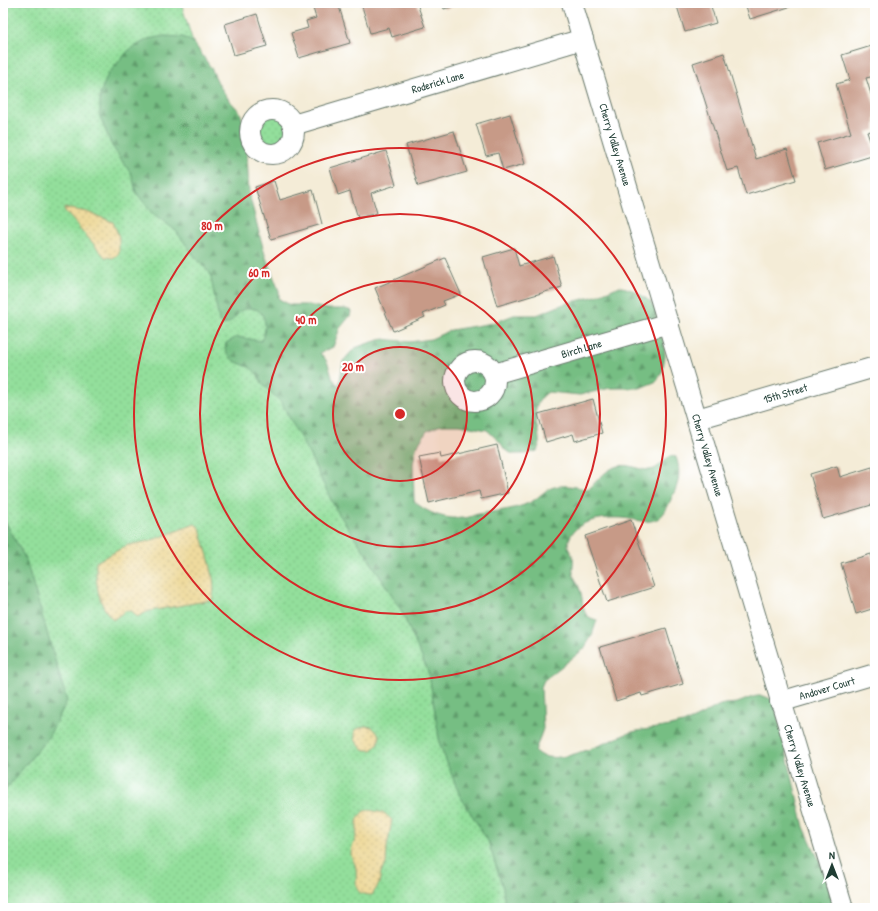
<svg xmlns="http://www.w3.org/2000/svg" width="878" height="911" viewBox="0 0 878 911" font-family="'Patrick Hand',sans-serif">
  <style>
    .grass { fill: url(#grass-dots); stroke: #598e68 }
    .forest { fill: url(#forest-firs); stroke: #4a7e5c }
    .sand { fill: url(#sand-dots); stroke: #868c69 }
    .building { fill: #c79a87 }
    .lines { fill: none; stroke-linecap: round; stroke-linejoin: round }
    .minor-casing { stroke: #6a7a6d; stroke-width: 22 }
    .minor { stroke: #fff; stroke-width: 20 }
    .ring { fill: none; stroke: #d62828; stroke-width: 2 }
    .labels { text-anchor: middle; stroke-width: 4; stroke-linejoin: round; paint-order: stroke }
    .street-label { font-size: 11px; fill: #1f3d34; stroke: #fff }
    .centre { fill: #d62828; stroke: #fff; stroke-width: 2 }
    .ring-label { font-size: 12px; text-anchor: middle; font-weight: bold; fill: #d62828; stroke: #fff; stroke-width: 4; stroke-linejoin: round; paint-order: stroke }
  </style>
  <defs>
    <pattern id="grass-dots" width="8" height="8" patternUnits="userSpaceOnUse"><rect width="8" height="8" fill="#93df9b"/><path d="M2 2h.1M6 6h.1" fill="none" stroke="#7ec086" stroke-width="1.8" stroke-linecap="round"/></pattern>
    <pattern id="forest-firs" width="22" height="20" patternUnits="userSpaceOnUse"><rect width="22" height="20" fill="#76be83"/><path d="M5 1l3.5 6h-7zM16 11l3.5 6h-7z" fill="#609c6c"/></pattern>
    <pattern id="sand-dots" width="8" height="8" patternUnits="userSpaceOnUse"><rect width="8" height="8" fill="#eeda9e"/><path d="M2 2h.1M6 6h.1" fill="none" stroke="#ccbc89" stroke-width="1.8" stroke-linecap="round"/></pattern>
  </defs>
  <rect width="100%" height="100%" fill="#fff"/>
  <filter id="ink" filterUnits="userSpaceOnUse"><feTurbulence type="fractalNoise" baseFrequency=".025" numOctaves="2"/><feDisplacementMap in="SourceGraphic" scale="8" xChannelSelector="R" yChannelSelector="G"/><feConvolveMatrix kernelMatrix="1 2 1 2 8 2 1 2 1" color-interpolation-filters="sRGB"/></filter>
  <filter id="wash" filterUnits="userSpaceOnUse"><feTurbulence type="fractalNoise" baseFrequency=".012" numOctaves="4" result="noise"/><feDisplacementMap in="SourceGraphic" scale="16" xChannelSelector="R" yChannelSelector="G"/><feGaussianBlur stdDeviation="0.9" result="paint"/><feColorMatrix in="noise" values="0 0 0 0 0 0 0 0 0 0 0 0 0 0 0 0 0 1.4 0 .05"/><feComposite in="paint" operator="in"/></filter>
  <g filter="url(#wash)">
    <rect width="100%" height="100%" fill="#f4ecd7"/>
    <g class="grass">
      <path d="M 3,3 L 181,3 L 275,312 L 526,772 L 766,702 L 828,908 L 3,908 Z"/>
      <circle cx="272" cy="131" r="18"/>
    </g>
    <g class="forest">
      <path d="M 164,36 L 183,37 L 194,43 L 211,68 L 219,85 L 229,100 L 240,112 L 246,132 L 249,194 L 265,255 L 279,291 L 279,299 L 290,305 L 307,305 L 327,309 L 346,309 L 351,311 L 350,316 L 340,328 L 333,347 L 320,353 C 334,366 326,374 339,386 L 343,361 L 355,348 L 369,343 L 383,339 L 410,342 L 431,339 L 451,330 L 493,323 L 514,315 L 537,315 L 564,304 L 596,296 L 620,286 L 635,291 L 651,302 L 656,312 L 657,331 L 664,341 L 665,356 L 662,372 L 657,381 L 640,388 L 610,388 L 580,395 L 548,392 C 522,410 546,434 537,451 L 527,454 L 513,454 L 505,450 L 500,442 L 487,430 L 460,425 L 441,425 L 427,431 L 416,448 L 413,464 L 414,501 C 426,513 446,520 464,518 C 469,518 473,515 478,514 C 496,511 513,510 529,503 C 536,500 541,494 547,490 C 559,483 575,486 588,490 C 599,479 611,462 629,466 C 636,467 643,470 650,470 C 659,469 663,460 670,456 L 676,457 C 681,471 679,483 673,495 C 669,503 666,513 659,518 C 648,525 634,519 623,518 C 604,517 572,519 568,544 C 567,550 572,552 573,558 C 574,562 572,568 573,573 C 574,578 578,584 580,590 C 585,604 579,616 597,620 L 592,635 L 584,649 L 544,680 L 541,687 L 543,729 L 535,751 C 553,771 611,739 632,732 C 649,728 667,728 683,723 C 696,719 705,713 716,707 C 722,703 730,704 737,703 C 752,698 759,691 774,701 L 804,827 L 820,862 L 837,908 L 505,908 L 503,888 L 488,841 L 460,796 L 440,745 L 429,674 L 401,610 L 364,551 L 335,508 L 309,454 L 281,402 L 263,385 L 258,375 L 251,368 L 234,361 L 228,355 L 225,348 L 226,343 L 237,337 L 261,341 C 268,329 267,307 248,308 C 238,308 235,323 223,325 L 219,321 L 210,273 L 199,262 L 175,230 L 151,212 L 136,192 L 132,175 L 112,146 L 100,117 L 100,94 L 108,74 L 129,50 L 148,39 Z"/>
      <path d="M 3,517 L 26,560 L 67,701 L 49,736 L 3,793 Z"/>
    </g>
    <g class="sand">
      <path d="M 65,208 L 87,212 L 113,222 L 119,237 L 119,254 L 113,258 L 105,257 L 64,210 Z"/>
      <path d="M 195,524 L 200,528 C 204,547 219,582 212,600 L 149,611 L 137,617 L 132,611 L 125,611 L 113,620 C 97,603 96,584 96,562 L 128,545 L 150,541 Z"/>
      <path d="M 365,726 L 372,727 L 380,736 L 378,744 L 372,750 L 363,750 L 355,740 L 355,730 Z"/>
      <path d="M 369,810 L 384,813 L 392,820 L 387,847 L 386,864 L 381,872 L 379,884 L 372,895 C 350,895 358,882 356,869 C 356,863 351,859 351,854 C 351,846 355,843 356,836 C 359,825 353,821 364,811 Z"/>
    </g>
    <g id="blocks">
      <g class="building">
        <path d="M 317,3 L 338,3 L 350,43 L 299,58 L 291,33 L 308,28 L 306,21 L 316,18 L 312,5 Z"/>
        <path d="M 361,3 L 417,3 L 425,27 L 392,37 L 389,28 L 370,33 Z"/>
        <path d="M 442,3 L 464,3 L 444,9 Z"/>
        <path d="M 676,3 L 710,3 L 716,23 L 685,32 Z"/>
        <path d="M 745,3 L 802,3 L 750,19 Z"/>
        <path d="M 257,14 L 267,46 L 234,55 L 225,24 Z"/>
        <path d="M 875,45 L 875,76 L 866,78 L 875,107 L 875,130 L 867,132 L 875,155 L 825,170 L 817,143 L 851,133 L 836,84 L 850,80 L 842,55 Z"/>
        <path d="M 724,53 L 756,159 L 787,149 L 796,180 L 746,195 L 738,168 L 727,171 L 693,63 Z"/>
        <path d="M 510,114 L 525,164 L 503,170 L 498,153 L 486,156 L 476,124 Z"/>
        <path d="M 454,131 L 467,172 L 418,186 L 406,145 Z"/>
        <path d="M 386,151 L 396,185 L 371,193 L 377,213 L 358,218 L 350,191 L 338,195 L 330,168 Z"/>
        <path d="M 274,181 L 280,200 L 313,190 L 322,224 L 271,239 L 255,187 Z"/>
        <path d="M 514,248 L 519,266 L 553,256 L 562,287 L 497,306 L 483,257 Z"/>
        <path d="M 445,258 L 461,294 L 443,301 L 445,305 L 423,314 L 425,317 L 393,331 L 375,288 Z"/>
        <path d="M 593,399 L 602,433 L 575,441 L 573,434 L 546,442 L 538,414 Z"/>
        <path d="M 497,445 L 508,493 L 481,499 L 479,491 L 429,503 L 419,457 L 440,453 L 441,458 Z"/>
        <path d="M 837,466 L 840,477 L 872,467 L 875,474 L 875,504 L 823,519 L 810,474 Z"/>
        <path d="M 631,520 L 654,587 L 607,602 L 585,536 Z"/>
        <path d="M 871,554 L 875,568 L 875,608 L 856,614 L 841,563 Z"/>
        <path d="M 666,628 L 683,684 L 642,696 L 641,693 L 616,701 L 600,647 Z"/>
      </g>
    </g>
  </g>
  <g filter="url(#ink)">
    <use href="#blocks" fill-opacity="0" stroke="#6a7a6d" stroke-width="1"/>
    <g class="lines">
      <defs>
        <g id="minor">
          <path id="s1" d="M 572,3 C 665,304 751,607 843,908"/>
          <circle cx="272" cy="132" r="22"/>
          <path id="s2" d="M 293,125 L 583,39"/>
          <circle cx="475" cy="381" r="20"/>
          <path id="s3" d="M 494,374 L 669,323"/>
          <path id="s4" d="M 697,419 L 875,367"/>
          <path id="s5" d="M 780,702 L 875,674"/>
        </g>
      </defs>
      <use href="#minor" class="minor-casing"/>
      <use href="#minor" class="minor"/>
    </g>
  </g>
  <circle cx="400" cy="414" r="67" fill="#d62828" fill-opacity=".12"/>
  <g class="ring">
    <circle cx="400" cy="414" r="67"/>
    <circle cx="400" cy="414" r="133"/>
    <circle cx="400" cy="414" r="200"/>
    <circle cx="400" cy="414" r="266"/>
  </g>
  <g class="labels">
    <g class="street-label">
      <text dy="4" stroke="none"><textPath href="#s2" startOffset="151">Roderick Lane</textPath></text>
      <text dy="4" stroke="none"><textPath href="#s1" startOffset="148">Cherry Valley Avenue</textPath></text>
      <text dy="4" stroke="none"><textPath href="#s3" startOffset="91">Birch Lane</textPath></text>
      <text dy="4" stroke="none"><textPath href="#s4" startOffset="92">15th Street</textPath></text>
      <text dy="4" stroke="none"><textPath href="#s1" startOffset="472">Cherry Valley Avenue</textPath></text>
      <text dy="4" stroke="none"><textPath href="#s5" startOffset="49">Andover Court</textPath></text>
      <text dy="4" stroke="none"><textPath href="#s1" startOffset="796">Cherry Valley Avenue</textPath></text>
    </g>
  </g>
  <circle cx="400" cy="414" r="6" class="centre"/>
  <g class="ring-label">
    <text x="212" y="230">80 m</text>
    <text x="259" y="277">60 m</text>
    <text x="306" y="324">40 m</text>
    <text x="353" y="371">20 m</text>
  </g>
  <rect width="878" height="911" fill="none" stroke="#fff" stroke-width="16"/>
  <g transform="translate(832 865)" stroke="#ffffff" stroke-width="3" paint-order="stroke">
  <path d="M0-3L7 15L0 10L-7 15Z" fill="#1f3d34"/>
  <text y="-6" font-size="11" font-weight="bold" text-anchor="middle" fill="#1f3d34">N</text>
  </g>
</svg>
